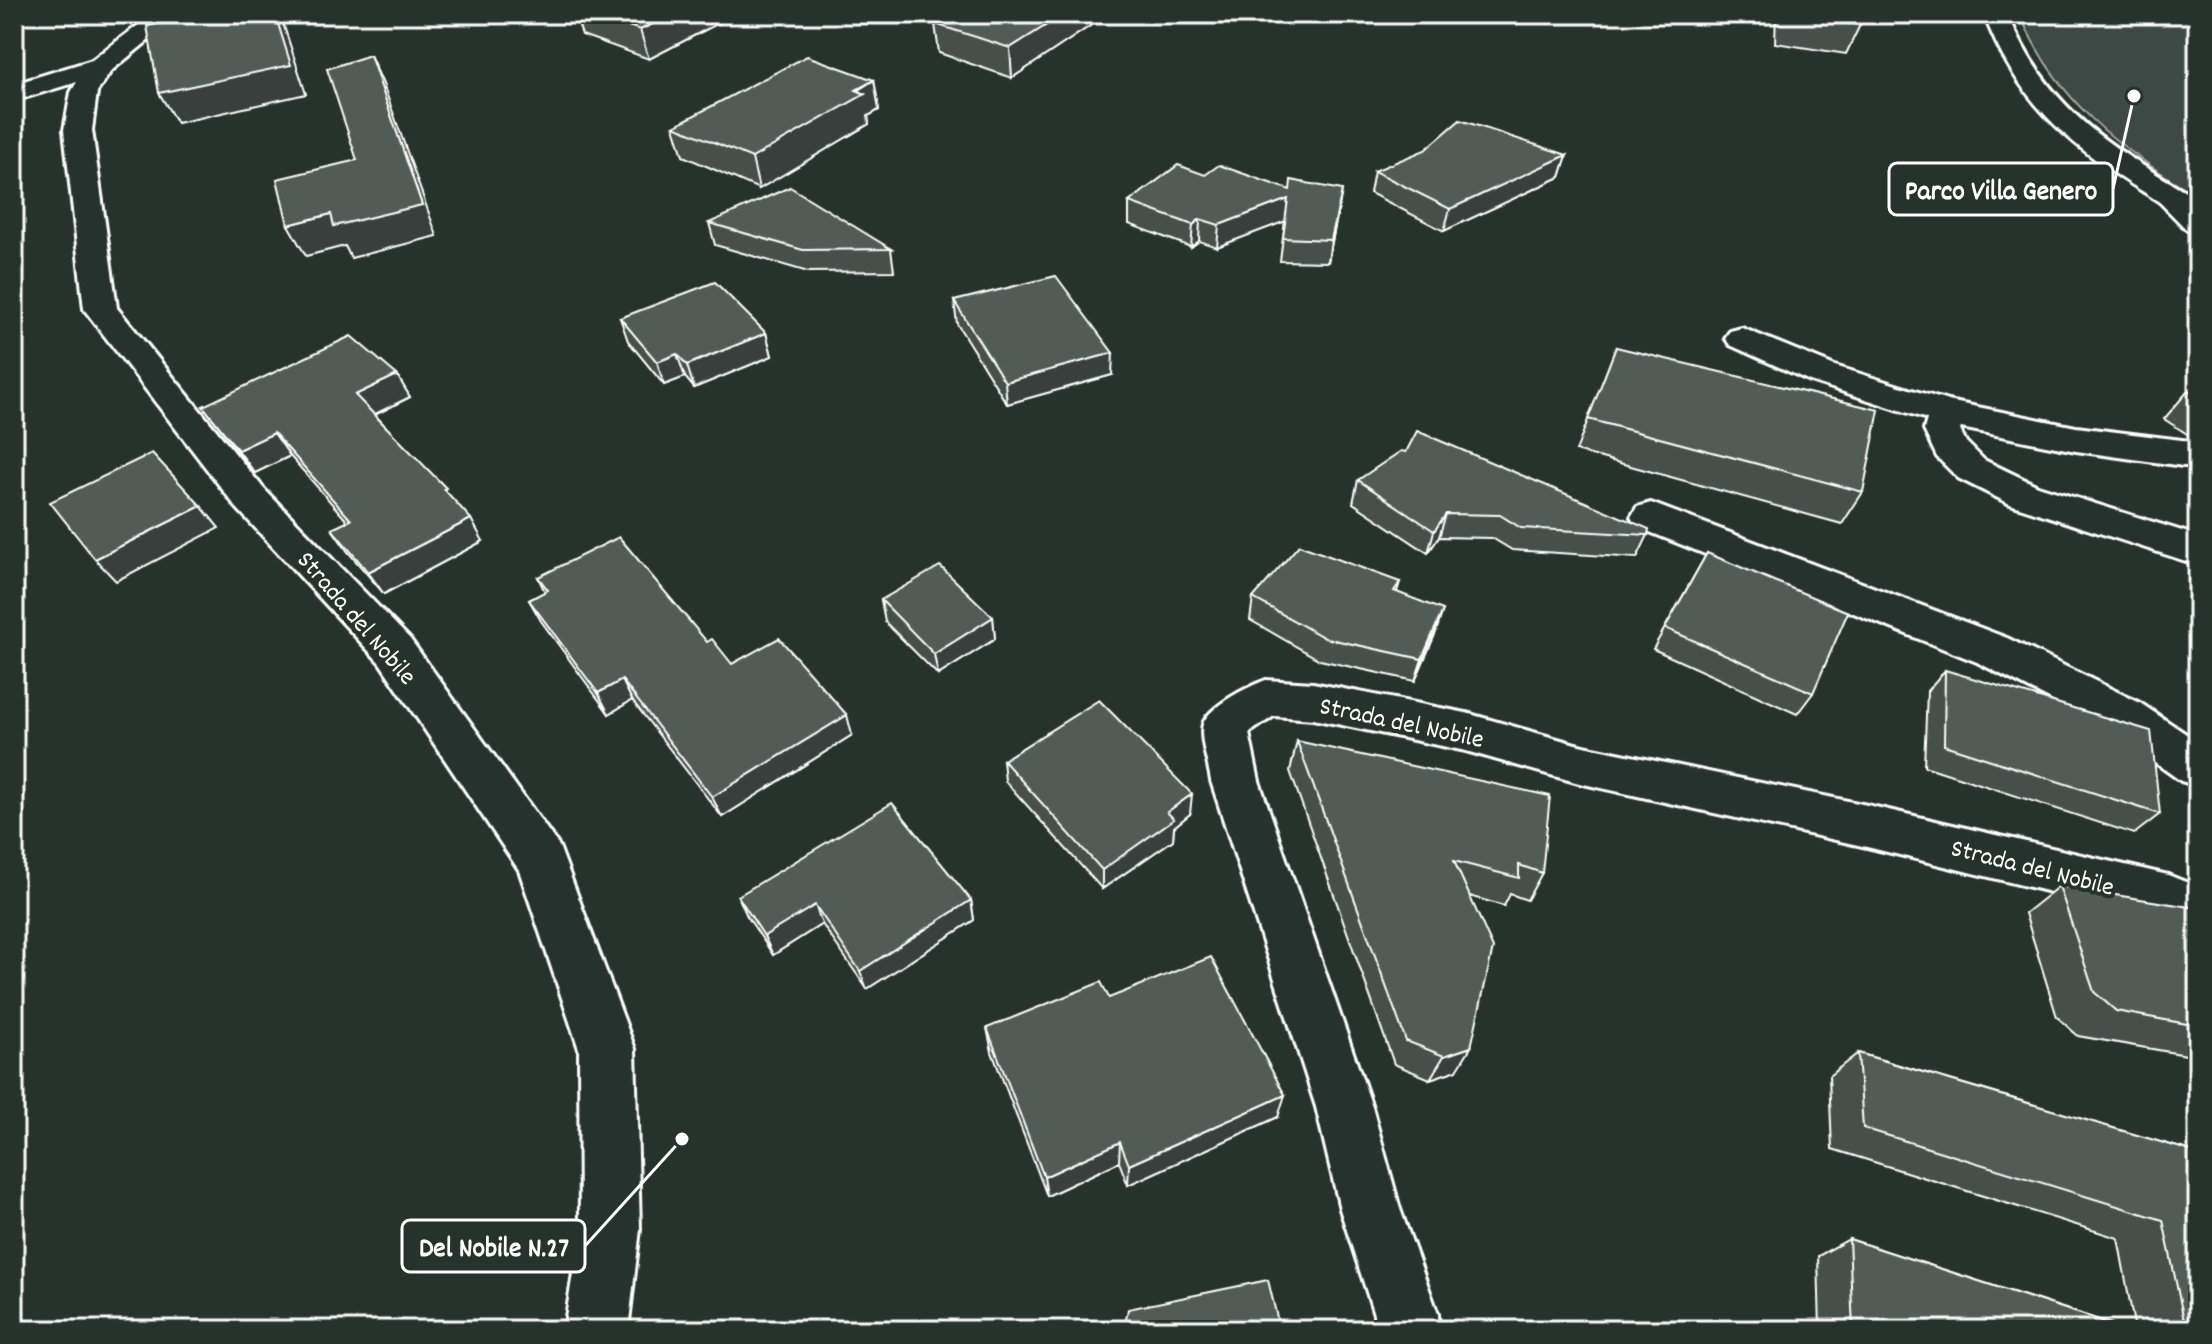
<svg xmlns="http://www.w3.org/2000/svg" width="2212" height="1344" viewBox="0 0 2212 1344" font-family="Dekko,sans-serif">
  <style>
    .green { fill: #3e4944; stroke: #9ea4a2; stroke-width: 2 }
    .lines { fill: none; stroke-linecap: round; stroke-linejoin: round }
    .street-casing { stroke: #fff; stroke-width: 6 }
    .secondary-casing { stroke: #fff; stroke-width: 6 }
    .street { fill: #26332d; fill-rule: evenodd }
    .secondary { fill: #26332d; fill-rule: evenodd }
    .wall { fill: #464f4b; stroke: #fff; stroke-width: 2 }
    .shaded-wall { fill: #39403d; stroke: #fff; stroke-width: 2 }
    .building { fill: #515c57; stroke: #fff; stroke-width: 2 }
    .labels { text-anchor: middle; stroke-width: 8; stroke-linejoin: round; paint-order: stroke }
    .street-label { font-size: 26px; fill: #fff; stroke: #26332d }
    .leader { fill: none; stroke: #fff; stroke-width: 3 }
    .callout-dot { fill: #fff; stroke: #26332d; stroke-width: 3 }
    .callout { fill: #26332d; stroke: #fff; stroke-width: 3 }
    .callout-label { font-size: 28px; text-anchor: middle; font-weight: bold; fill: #fff }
  </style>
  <rect width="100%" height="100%" fill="#26332d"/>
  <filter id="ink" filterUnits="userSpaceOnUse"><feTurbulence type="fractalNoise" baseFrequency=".0125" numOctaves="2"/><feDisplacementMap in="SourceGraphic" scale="16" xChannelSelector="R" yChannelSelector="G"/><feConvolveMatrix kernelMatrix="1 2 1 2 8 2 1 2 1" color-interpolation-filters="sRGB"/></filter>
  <g filter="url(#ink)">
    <path class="green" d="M 2020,14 L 2198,14 L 2198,197 C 2120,148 2056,102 2020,14 Z"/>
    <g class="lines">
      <defs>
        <g id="street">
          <path d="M 153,14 L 181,14 L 111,71 L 97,92 L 92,130 L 117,308 L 264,489 L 410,639 L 559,846 L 635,1049 L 640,1229 L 628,1330 L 564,1330 L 580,1229 L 579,1049 L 519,870 L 380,663 L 236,507 L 84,309 L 64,130 L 71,92 L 77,82 L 14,101 L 14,84 L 92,60 Z"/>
          <path d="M 2165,183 L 2176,186 L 2198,206 L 2198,232 L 2187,230 L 2150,192 L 2154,186 Z"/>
          <path d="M 1742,328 L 1835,366 L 1948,401 L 2076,427 L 2198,442 L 2198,466 L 2183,466 L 2076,451 L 1961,428 L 1960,430 L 1966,442 L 1984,460 L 2038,486 L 2198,536 L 2198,565 L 2010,504 L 1958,478 L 1937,457 L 1924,430 L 1927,419 L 1810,381 L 1730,345 L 1725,338 L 1730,331 Z"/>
          <path d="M 1651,503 L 2007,638 L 2140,703 L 2198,742 L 2198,786 L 2181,781 L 2108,729 L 1977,662 L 1637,527 L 1631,517 L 1637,507 Z"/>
          <path d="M 1266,680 L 1313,683 L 1466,713 L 1579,745 L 1867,805 L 2168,875 L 2198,887 L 2198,933 L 2164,920 L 1867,847 L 1579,783 L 1466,751 L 1313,719 L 1274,716 L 1249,733 L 1259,781 L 1372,1107 L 1400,1209 L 1438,1314 L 1439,1330 L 1375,1330 L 1374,1314 L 1340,1209 L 1316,1107 L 1211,781 C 1209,765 1199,738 1203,724 C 1209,706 1249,686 1266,680 Z"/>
        </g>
        <path id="secondary" d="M 1984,14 L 2008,14 C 2046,109 2113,150 2198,198 L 2198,220 C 2177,215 2157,200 2139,189 C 2066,143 2014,96 1984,14 Z"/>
      </defs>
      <use href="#street" class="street-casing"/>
      <use href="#secondary" class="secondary-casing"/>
      <use href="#street" class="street"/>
      <use href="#secondary" class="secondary"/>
    </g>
    <g class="wall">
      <path d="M 575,14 L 736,14 L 649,59 L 582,35 Z"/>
      <path d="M 1776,14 L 1859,14 L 1860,25 L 1846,54 L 1775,43 Z"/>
      <path d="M 1102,18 L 1012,78 L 939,53 L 935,24 Z"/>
      <path d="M 874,80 L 879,110 L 868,116 L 869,124 L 759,189 L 683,156 L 674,126 Z"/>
      <path d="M 1567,155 L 1560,177 L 1444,231 L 1370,193 L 1374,171 Z"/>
      <path d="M 1205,175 L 1290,190 L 1342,190 L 1328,262 L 1280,261 L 1285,221 L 1217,247 L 1199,241 L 1191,247 L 1129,224 L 1129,202 Z"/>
      <path d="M 709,223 L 891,249 L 894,271 L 808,272 L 715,245 Z"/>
      <path d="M 954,301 L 1112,375 L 1007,404 L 957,324 Z"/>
      <path d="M 620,318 L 766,333 L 772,356 L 694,388 L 685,377 L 664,385 L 628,341 Z"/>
      <path d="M 1616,347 L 1863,492 L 1842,524 L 1576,451 Z"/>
      <path d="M 397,375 L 410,397 L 375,415 L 453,500 L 483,541 L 384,594 L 348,552 L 332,529 L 348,522 L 290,456 L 255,473 L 203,406 Z"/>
      <path d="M 2198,389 L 2198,441 L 2164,419 L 2188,391 Z"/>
      <path d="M 1358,480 L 1648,535 L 1637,558 L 1512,550 L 1492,538 L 1439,537 L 1428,553 L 1353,503 Z"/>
      <path d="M 1707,553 L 1813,693 L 1797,714 L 1653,649 Z"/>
      <path d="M 538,577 L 707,642 L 732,664 L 852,735 L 722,817 L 632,700 L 609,714 L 541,621 L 529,600 L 545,592 Z"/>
      <path d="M 1400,582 L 1397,592 L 1436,632 L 1415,681 L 1320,660 L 1250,620 L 1253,598 Z"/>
      <path d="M 881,600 L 993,617 L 995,639 L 938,675 L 885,622 Z"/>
      <path d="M 1945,670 L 2160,814 L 2134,834 L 1924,766 L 1927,691 Z"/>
      <path d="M 1297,741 L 1542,873 L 1527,900 L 1510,894 L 1504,906 L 1470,896 L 1457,1070 L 1430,1079 L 1394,1064 L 1290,771 Z"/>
      <path d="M 1003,760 L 1190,814 L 1174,827 L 1173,840 L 1102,889 L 1005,781 Z"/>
      <path d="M 2059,886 L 2198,910 L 2198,1057 L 2078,1036 L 2057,1017 L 2025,913 Z"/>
      <path d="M 738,896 L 971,900 L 974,920 L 867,989 L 822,924 L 773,955 L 747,916 Z"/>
      <path d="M 1109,998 L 1278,1117 L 1128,1185 L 1119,1162 L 1047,1196 L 992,1052 L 987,1028 Z"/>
      <path d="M 1858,1053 L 2198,1153 L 2198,1330 L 2135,1330 L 2118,1238 L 1832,1149 L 1829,1076 Z"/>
      <path d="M 1849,1239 L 2130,1330 L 1820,1330 L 1818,1256 Z"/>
    </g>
    <g class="shaded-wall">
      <path d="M 275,14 L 280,14 L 306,94 L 177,123 L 159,93 Z"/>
      <path d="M 673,14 L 736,14 L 649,59 L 640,30 Z"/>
      <path d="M 1064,14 L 1102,14 L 1102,18 L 1012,78 L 1010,48 Z"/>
      <path d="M 370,55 L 383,84 L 437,236 L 351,258 L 345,246 L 306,256 L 288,225 L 331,214 L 422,205 Z"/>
      <path d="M 874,80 L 879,110 L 868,116 L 869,124 L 759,189 L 752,158 Z"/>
      <path d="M 1567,155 L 1560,177 L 1444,231 L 1450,209 Z"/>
      <path d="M 1342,190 L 1338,212 L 1328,262 L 1331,240 Z"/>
      <path d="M 1288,199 L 1286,221 L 1217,247 L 1219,225 Z"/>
      <path d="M 1200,219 L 1199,241 L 1191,247 L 1193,225 Z"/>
      <path d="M 766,333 L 772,356 L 694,388 L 687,365 Z"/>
      <path d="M 1113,353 L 1112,375 L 1007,404 L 1005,382 Z"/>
      <path d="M 677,354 L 685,377 L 664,385 L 657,362 Z"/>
      <path d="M 397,375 L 410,397 L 369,417 L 355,395 Z"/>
      <path d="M 274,433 L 290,456 L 255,473 L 238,450 Z"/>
      <path d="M 201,506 L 219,528 L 116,581 L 95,559 Z"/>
      <path d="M 1446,514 L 1439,537 L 1428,553 L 1434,531 Z"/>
      <path d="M 471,519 L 483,541 L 384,594 L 368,572 Z"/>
      <path d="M 1443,610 L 1436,632 L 1415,681 L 1422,659 Z"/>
      <path d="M 993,617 L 995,639 L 938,675 L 934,654 Z"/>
      <path d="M 622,680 L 632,700 L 609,714 L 598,693 Z"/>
      <path d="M 847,715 L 852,735 L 722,817 L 712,797 Z"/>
      <path d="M 1192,794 L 1190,814 L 1174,827 L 1173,840 L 1102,889 L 1102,870 L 1167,812 Z"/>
      <path d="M 971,900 L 974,920 L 867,989 L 860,971 Z"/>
      <path d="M 815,905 L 822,924 L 773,955 L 764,936 Z"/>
      <path d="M 1471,1047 L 1457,1070 L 1430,1079 L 1444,1056 Z"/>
      <path d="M 1285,1095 L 1278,1117 L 1128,1185 L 1129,1165 Z"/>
      <path d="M 1120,1142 L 1119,1162 L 1047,1196 L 1044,1177 Z"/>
    </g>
    <g class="building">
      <path d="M 199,14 L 275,14 L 291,65 L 159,93 L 147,26 L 191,18 Z"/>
      <path d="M 593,14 L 673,14 L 640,30 Z"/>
      <path d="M 953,14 L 1064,14 L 1010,48 L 935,24 Z"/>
      <path d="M 1787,14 L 1859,14 L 1860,25 Z"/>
      <path d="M 370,55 L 422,205 L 334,226 L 331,214 L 288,225 L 277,179 L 357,160 L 327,69 Z"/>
      <path d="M 807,56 L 874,80 L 856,90 L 865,94 L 752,158 L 674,126 Z"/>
      <path d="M 1460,120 L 1567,155 L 1450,209 L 1374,171 L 1425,150 Z"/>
      <path d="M 1178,165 L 1205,175 L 1219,165 L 1290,190 L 1291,180 L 1342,190 L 1331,240 L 1283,238 L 1288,199 L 1219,225 L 1200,219 L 1193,225 L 1129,202 Z"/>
      <path d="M 790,187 L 891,249 L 803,250 L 709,223 Z"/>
      <path d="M 1056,276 L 1113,353 L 1005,382 L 954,301 Z"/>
      <path d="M 715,282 L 766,333 L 687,365 L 677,354 L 657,362 L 620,318 Z"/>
      <path d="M 351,336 L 397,375 L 355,395 L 446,488 L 444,489 L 471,519 L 368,572 L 332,529 L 351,520 L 274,433 L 238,450 L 203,406 Z"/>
      <path d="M 1616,347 L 1879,410 L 1863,492 L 1588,419 Z"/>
      <path d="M 2198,389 L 2198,397 L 2188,391 Z"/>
      <path d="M 1417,431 L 1649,529 L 1648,535 L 1521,528 L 1500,515 L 1446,514 L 1434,531 L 1358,480 L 1401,451 L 1406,452 Z"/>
      <path d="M 152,453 L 201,506 L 95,559 L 50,502 Z"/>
      <path d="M 619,537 L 707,642 L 712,639 L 732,664 L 779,638 L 847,715 L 712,797 L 622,680 L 598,693 L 529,600 L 548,590 L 538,577 Z"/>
      <path d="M 1299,545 L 1400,582 L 1394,591 L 1443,610 L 1422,659 L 1325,638 L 1253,598 Z"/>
      <path d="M 1707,553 L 1848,612 L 1813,693 L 1665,628 Z"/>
      <path d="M 940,566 L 993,617 L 934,654 L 881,600 Z"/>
      <path d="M 1945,670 L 2151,731 L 2160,814 L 1944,745 Z"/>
      <path d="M 1099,700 L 1192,794 L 1167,812 L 1174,819 L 1102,870 L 1003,760 Z"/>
      <path d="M 1297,741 L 1550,796 L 1542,873 L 1519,865 L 1519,878 L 1454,861 L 1493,948 L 1471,1047 L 1444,1056 L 1406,1041 Z"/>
      <path d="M 892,803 L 971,900 L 860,971 L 815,905 L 764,936 L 738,896 Z"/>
      <path d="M 2059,886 L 2196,908 L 2198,910 L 2198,1026 L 2116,1011 L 2094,992 Z"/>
      <path d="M 1211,957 L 1285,1095 L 1129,1165 L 1120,1142 L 1044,1177 L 987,1028 L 1101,982 L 1109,998 Z"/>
      <path d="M 1858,1053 L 2198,1153 L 2198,1330 L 2186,1330 L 2163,1220 L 1863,1128 Z"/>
      <path d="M 1849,1239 L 2130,1330 L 1853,1330 Z"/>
      <path d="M 1268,1280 L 1280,1330 L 1124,1330 L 1128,1309 Z"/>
    </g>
  </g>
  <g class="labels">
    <g class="street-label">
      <text transform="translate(358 617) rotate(49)" y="9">Strada del Nobile</text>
      <text transform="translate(1402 721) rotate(12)" y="9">Strada del Nobile</text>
      <text transform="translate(2033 866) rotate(14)" y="9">Strada del Nobile</text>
    </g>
  </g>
  <path class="leader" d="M2134 96L2113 189M682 1139L585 1246"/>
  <g class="callout-dot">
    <circle cx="2134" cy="96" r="8"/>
    <circle cx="682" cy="1139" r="8"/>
  </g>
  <g class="callout">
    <rect x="1889" y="163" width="224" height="52" rx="8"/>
    <rect x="402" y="1220" width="183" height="52" rx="8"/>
  </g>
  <g class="callout-label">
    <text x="2001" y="199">Parco Villa Genero</text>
    <text x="494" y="1256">Del Nobile N.27</text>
  </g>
  <rect width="2212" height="1344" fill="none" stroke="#26332d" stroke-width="48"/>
  <rect x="24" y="24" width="2164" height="1296" fill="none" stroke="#fff" stroke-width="3" filter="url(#ink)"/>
</svg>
